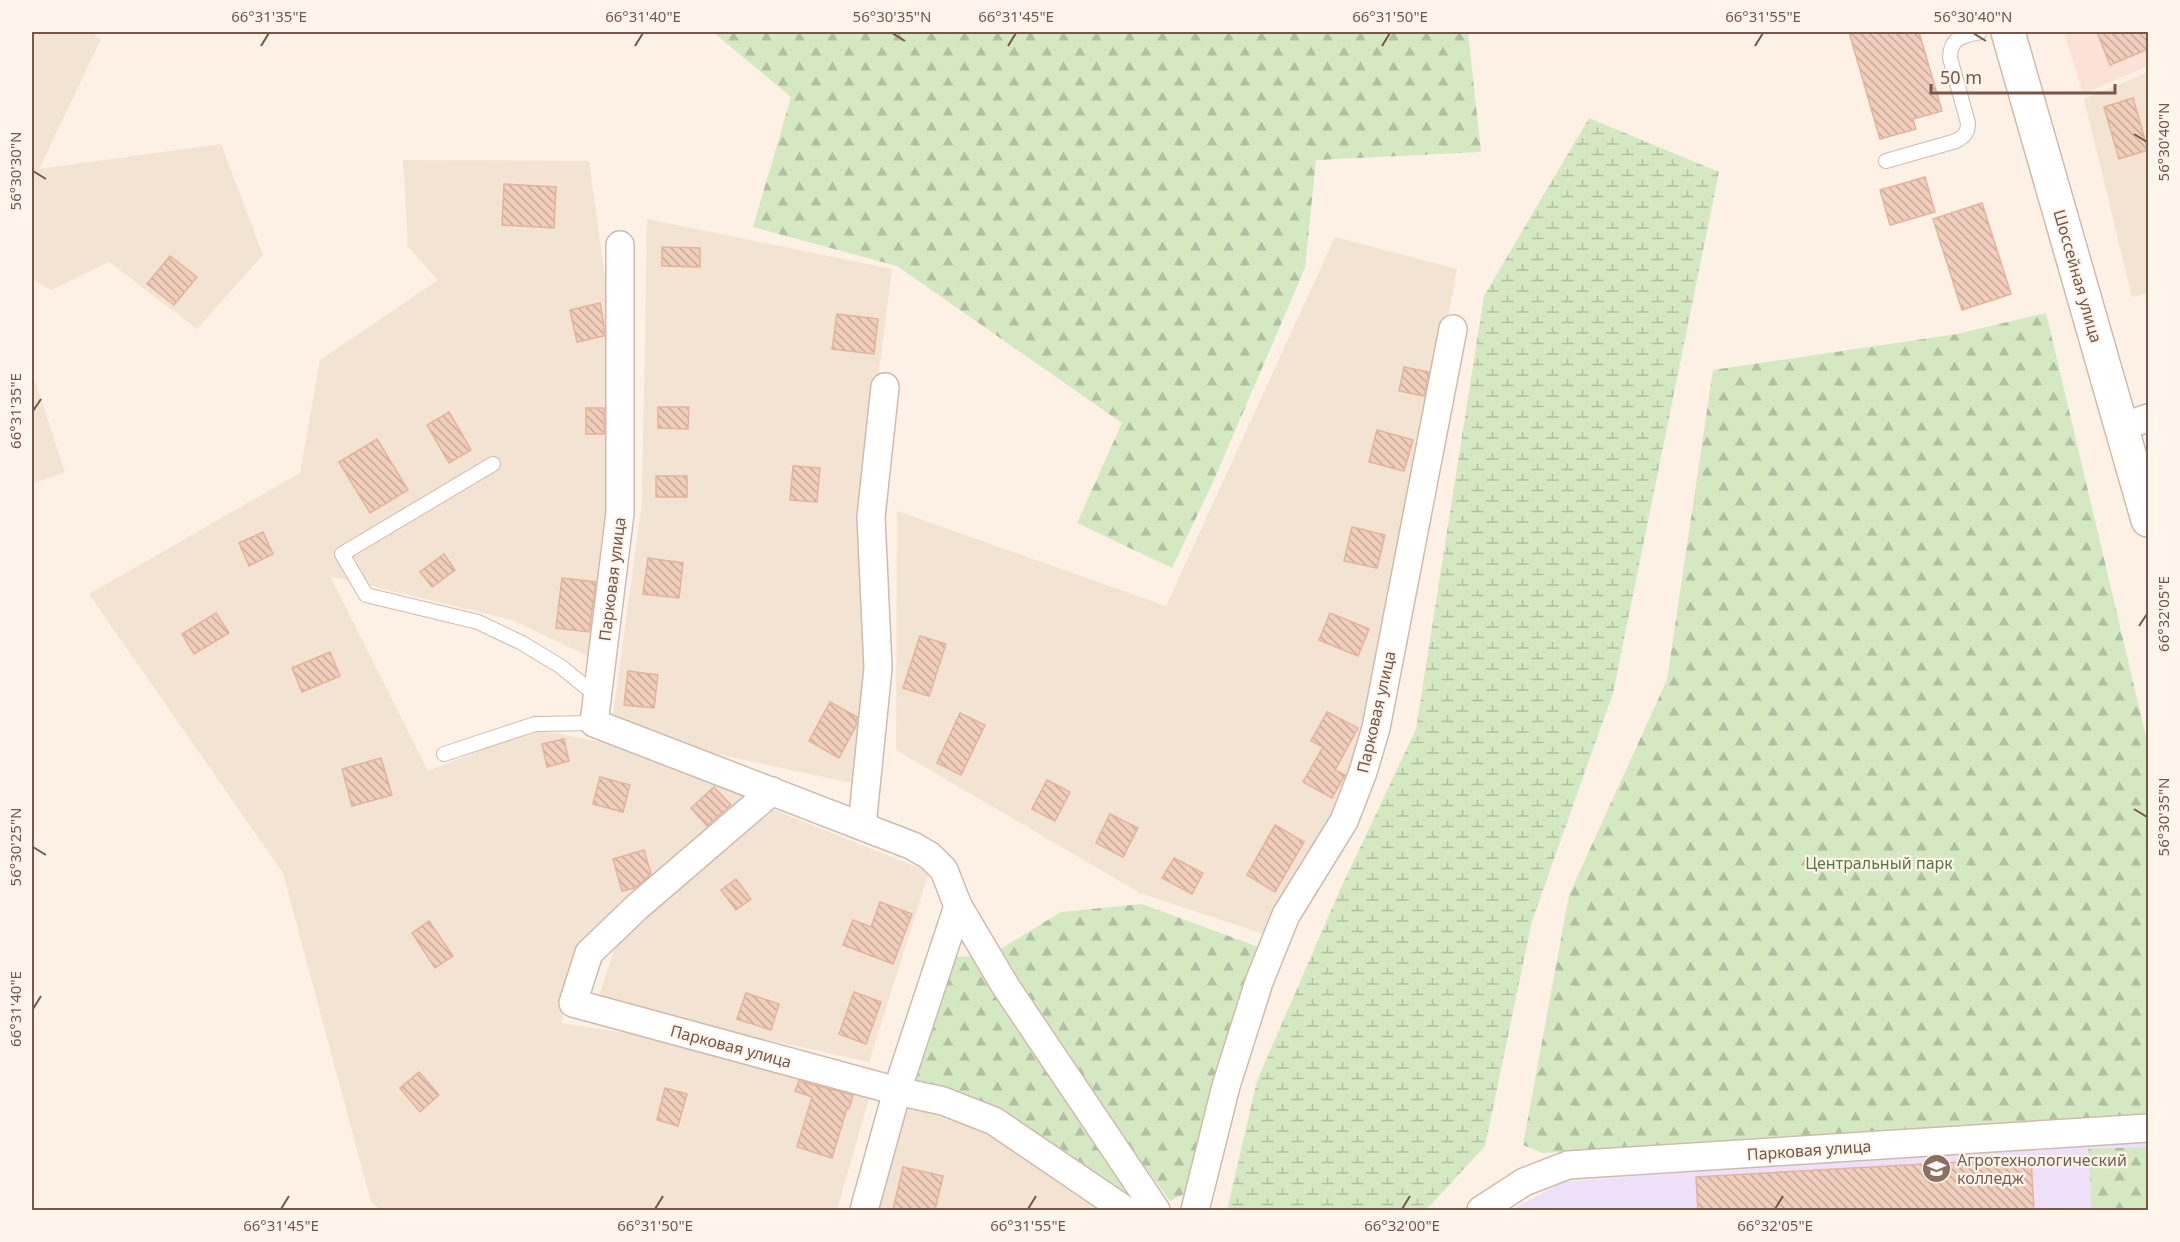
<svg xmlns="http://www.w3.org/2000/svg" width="2180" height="1242" viewBox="0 0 2180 1242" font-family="'Noto Sans',sans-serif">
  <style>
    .residential { fill: #f3e3d2 }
    .commercial { fill: #fce1d8 }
    .education { fill: #eee0f8 }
    .forest { fill: url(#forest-firs) }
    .wetland { fill: url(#wetland-marsh) }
    .building { fill: url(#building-back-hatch); stroke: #e3b49c; stroke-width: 1.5 }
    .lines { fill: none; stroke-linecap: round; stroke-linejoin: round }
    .lane-casing { stroke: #cfbbad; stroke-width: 16 }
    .street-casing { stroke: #cfbbad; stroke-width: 30 }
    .secondary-casing { stroke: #d2baab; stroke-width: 36 }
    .lane { stroke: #fff; stroke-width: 14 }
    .street { stroke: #fff; stroke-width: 27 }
    .secondary { stroke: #fff; stroke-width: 33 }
    .ticks { fill: none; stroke: #74574a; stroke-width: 2 }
    .labels { text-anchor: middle; stroke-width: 4.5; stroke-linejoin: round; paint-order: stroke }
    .street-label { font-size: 16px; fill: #74574a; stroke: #fff5ea }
    .park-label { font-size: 16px; fill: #557942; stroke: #fff5ea }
    .education-label { font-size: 16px; fill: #785e54; stroke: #fff5ea; text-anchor: start }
    .neatline { fill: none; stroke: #74574a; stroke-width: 2 }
    .ticks-label { font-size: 15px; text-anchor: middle; fill: #74574a }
  </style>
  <defs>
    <pattern id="forest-firs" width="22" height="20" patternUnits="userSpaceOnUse" patternTransform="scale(1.5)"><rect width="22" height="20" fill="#d4e9c2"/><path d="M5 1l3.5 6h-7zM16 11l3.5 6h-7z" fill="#b1c0a0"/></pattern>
    <pattern id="wetland-marsh" width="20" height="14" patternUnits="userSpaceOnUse" patternTransform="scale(1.5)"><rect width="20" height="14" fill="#d4e9c2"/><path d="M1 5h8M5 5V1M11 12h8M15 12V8" fill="none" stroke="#b1c0a0"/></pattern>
    <pattern id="building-back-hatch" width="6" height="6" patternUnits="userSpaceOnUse" patternTransform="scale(1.5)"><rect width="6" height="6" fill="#f1cebc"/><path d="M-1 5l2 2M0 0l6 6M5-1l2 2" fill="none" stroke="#c8aa9b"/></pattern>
  </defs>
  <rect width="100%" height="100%" fill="#fcf1e4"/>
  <g class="residential">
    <path d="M 32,32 L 91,32 L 101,39 L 39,169 L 221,144 L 263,255 L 197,329 L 109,262 L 51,290 L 32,279 Z"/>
    <path d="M 2148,72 L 2148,293 L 2132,297 L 2084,99 Z"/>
    <path d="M 403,160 L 589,161 L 614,342 L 607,581 L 594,659 L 512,620 L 330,576 L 428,771 L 535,729 L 606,743 L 759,793 L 584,949 L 561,1023 L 719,1048 L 872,1088 L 837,1210 L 380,1210 L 371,1202 L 283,873 L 89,594 L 300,473 L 320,360 L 438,280 L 408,247 Z"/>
    <path d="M 647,219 L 892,269 L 859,527 L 871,668 L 852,783 L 712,753 L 613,714 L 642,503 Z"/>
    <path d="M 1335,237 L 1457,269 L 1371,728 L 1338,819 L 1267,935 L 1140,893 L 896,750 L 897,511 L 1166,606 Z"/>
    <path d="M 32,372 L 65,472 L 32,484 Z"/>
    <path d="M 766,807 L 929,872 L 869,1062 L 597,1002 L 620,932 Z"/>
    <path d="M 904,1100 L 989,1127 L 1102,1210 L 871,1210 Z"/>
  </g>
  <path class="commercial" d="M 2064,32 L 2148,32 L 2148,66 L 2083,94 Z"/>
  <path class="education" d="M 2148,1141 L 2148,1210 L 1511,1210 L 1563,1182 L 1884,1155 Z"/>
  <g class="forest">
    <path d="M 713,32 L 1468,32 L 1481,152 L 1316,160 L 1305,268 L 1213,482 L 1172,568 L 1077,523 L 1122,423 L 897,266 L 753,227 L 791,97 Z"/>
    <path d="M 2046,313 L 2148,745 L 2148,1120 L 1543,1153 L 1523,1145 L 1569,895 L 1667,680 L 1713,370 L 1957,334 Z"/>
    <path d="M 1142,904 L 1264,949 L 1196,1188 L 1170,1201 L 1066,1060 L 997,951 L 1061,912 Z"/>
    <path d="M 977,956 L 1145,1210 L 907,1085 L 952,957 Z"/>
    <path d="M 2148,1147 L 2148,1210 L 2092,1210 L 2088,1149 Z"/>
  </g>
  <path class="wetland" d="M 1589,118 L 1719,172 L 1613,693 L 1532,921 L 1485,1146 L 1426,1210 L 1227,1210 L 1257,1081 L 1339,892 L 1416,729 L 1484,296 Z"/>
  <g class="building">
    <path d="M 1849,32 L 1919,32 L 1942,111 L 1913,119 L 1916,129 L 1880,139 Z"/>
    <path d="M 2097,32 L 2148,32 L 2148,49 L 2110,65 Z"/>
    <path d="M 2133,98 L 2148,150 L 2119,159 L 2104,107 Z"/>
    <path d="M 1925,177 L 1935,212 L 1890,225 L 1880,190 Z"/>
    <path d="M 504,184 L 556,187 L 554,228 L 502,225 Z"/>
    <path d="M 1982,203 L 2011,294 L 1962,310 L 1933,219 Z"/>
    <path d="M 662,247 L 700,248 L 700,267 L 662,266 Z"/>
    <path d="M 170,256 L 197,277 L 174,305 L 147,284 Z"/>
    <path d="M 600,303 L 604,325 L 604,336 L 577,342 L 570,310 Z"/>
    <path d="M 837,314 L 878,319 L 874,354 L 832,349 Z"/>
    <path d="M 1404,367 L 1429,372 L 1424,396 L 1399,391 Z"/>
    <path d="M 658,407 L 689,407 L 688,429 L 658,428 Z"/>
    <rect x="586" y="408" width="18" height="26"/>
    <path d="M 449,412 L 471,450 L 449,463 L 427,425 Z"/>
    <path d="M 1377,430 L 1413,440 L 1404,471 L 1369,462 Z"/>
    <path d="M 377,439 L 408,490 L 370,513 L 339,462 Z"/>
    <path d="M 793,466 L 820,468 L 817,502 L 790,500 Z"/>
    <rect x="656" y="476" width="31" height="21"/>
    <path d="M 1352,527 L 1385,535 L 1377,568 L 1344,561 Z"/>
    <path d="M 263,532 L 273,554 L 249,566 L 239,543 Z"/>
    <path d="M 444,554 L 455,570 L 432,587 L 420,572 Z"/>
    <path d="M 648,558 L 683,563 L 679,598 L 643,594 Z"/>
    <path d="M 562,578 L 596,582 L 589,632 L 556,628 Z"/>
    <path d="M 216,613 L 229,633 L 194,654 L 182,634 Z"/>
    <path d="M 1330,613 L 1369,629 L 1358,656 L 1319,640 Z"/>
    <path d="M 920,636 L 946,644 L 929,696 L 903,688 Z"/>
    <path d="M 330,652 L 340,676 L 302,692 L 292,668 Z"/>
    <path d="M 628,671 L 658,675 L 654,708 L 624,705 Z"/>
    <path d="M 830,702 L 857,717 L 856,726 L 839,758 L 809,741 Z"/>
    <path d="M 1327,712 L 1358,728 L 1335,770 L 1345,775 L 1332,798 L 1303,782 L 1323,747 L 1311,741 Z"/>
    <path d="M 960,713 L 985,725 L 961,775 L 937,763 Z"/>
    <path d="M 564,739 L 569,761 L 547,767 L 542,744 Z"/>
    <path d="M 381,758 L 392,795 L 352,806 L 342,769 Z"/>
    <path d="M 600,777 L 630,785 L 623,812 L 593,804 Z"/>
    <path d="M 1047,780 L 1070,792 L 1055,821 L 1032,809 Z"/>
    <path d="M 714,787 L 731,805 L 707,826 L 691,808 Z"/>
    <path d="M 1110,814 L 1138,828 L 1123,857 L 1096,843 Z"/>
    <path d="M 1275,825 L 1304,842 L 1275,892 L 1247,875 Z"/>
    <path d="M 644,850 L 651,874 L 635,888 L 622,891 L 613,859 Z"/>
    <path d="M 1174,858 L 1203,873 L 1192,894 L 1162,878 Z"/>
    <path d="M 736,879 L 751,899 L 736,910 L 721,890 Z"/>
    <path d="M 880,902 L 912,914 L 893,964 L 843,945 L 853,920 L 871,927 Z"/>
    <path d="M 429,921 L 453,956 L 435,968 L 412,933 Z"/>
    <path d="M 854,992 L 881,1002 L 866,1044 L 839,1034 Z"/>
    <path d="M 746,993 L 779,1004 L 771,1030 L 737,1019 Z"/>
    <path d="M 419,1072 L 439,1095 L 420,1112 L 400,1088 Z"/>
    <path d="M 799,1081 L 853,1095 L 849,1109 L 847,1108 L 832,1158 L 797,1147 L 812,1097 L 795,1091 Z"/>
    <path d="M 665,1088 L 687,1094 L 678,1126 L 657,1120 Z"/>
    <path d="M 2031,1158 L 2034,1210 L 1698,1210 L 1696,1177 Z"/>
    <path d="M 903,1167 L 943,1176 L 935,1210 L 893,1210 Z"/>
  </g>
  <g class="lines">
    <defs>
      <g id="lane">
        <path d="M 1886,161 L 1956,141 C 1965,136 1968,132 1968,123 L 1950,58 C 1950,37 1963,36 1980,32"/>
        <path d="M 493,464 L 342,554 L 366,595 L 478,622 L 522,643 L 560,666 L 597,696"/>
        <path d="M 444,754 L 535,724 L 594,723"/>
      </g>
      <g id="street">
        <path d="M 620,245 L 620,513 L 594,723 L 913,846 L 930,856 L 944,870 L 958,906 L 1006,987 L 1156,1210"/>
        <path d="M 2121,427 L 2148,418"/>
        <path d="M 772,791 L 637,907 L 589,953 L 573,1003 L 897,1091 L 943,1101 L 994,1121 L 1125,1210"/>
        <path d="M 862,826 L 878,668 L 871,517 L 885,387"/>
        <path d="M 864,1210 L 897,1091 L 958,906"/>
        <path d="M 1195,1210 L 1226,1086 L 1259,982 L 1286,915 L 1344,821 L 1363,772 L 1376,728 L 1453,329"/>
        <path d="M 1481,1210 L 1524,1182 L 1568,1165 L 2148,1128"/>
      </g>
      <path id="secondary" d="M 2008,32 L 2148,520"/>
    </defs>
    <use href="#lane" class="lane-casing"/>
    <use href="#street" class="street-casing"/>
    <use href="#secondary" class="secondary-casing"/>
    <use href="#lane" class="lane"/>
    <use href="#street" class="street"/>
    <use href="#secondary" class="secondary"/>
  </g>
  <path class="ticks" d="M 892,33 L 905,41M 1973,33 L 1986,41M 261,46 L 269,33M 635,46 L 643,33M 1008,46 L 1016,33M 1382,46 L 1390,33M 1755,46 L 1763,33M 2134,134 L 2147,142M 33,171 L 46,179M 33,411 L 41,399M 2139,626 L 2147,614M 2134,809 L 2147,817M 33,847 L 46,855M 33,1009 L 41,996M 281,1209 L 289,1196M 655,1209 L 663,1196M 1028,1209 L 1036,1196M 1402,1209 L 1410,1196M 1775,1209 L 1783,1196"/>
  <defs>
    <symbol id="university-disc" viewBox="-11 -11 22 22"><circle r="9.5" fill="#8d6e63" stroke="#fff5ea"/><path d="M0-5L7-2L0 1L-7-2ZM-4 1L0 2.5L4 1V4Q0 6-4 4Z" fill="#fff"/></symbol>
  </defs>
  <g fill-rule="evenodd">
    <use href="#university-disc" x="1920" y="1152" width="33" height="33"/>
  </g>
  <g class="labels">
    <g class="street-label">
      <text transform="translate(2078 276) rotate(74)" y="6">Шоссейная улица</text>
      <text transform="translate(612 579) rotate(-83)" y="6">Парковая улица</text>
      <text transform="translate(1376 712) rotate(-77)" y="6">Парковая улица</text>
      <text transform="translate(731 1046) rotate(15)" y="6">Парковая улица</text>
      <text transform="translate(1809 1150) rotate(-4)" y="6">Парковая улица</text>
    </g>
    <g class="park-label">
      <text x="1879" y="869">Центральный парк</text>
    </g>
    <g class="education-label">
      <text x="1957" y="1166">Агротехнологический<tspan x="1957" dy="18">колледж</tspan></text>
    </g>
  </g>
  <rect width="2180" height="1242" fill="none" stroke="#fff5ea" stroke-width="66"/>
  <path d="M1931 84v9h184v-9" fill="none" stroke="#74574a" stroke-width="3"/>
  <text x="1940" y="84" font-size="18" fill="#74574a" stroke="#fff5ea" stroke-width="4.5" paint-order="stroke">50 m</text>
  <rect x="33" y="33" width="2114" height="1176" class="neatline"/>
  <g class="ticks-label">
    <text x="269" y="22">66°31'35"E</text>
    <text x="643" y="22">66°31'40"E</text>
    <text x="892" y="22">56°30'35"N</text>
    <text x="1016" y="22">66°31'45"E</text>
    <text x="1390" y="22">66°31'50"E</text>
    <text x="1763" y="22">66°31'55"E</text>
    <text x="1973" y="22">56°30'40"N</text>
    <text transform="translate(2164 142) rotate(-90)" y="5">56°30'40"N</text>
    <text transform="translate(16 171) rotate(-90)" y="5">56°30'30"N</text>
    <text transform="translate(16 411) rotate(-90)" y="5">66°31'35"E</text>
    <text transform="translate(2164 614) rotate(-90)" y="5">66°32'05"E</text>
    <text transform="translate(2164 817) rotate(-90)" y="5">56°30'35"N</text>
    <text transform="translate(16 847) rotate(-90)" y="5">56°30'25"N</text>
    <text transform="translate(16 1009) rotate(-90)" y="5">66°31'40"E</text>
    <text x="281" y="1231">66°31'45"E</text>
    <text x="655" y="1231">66°31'50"E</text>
    <text x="1028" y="1231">66°31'55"E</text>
    <text x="1402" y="1231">66°32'00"E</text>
    <text x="1775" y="1231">66°32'05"E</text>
  </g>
</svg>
